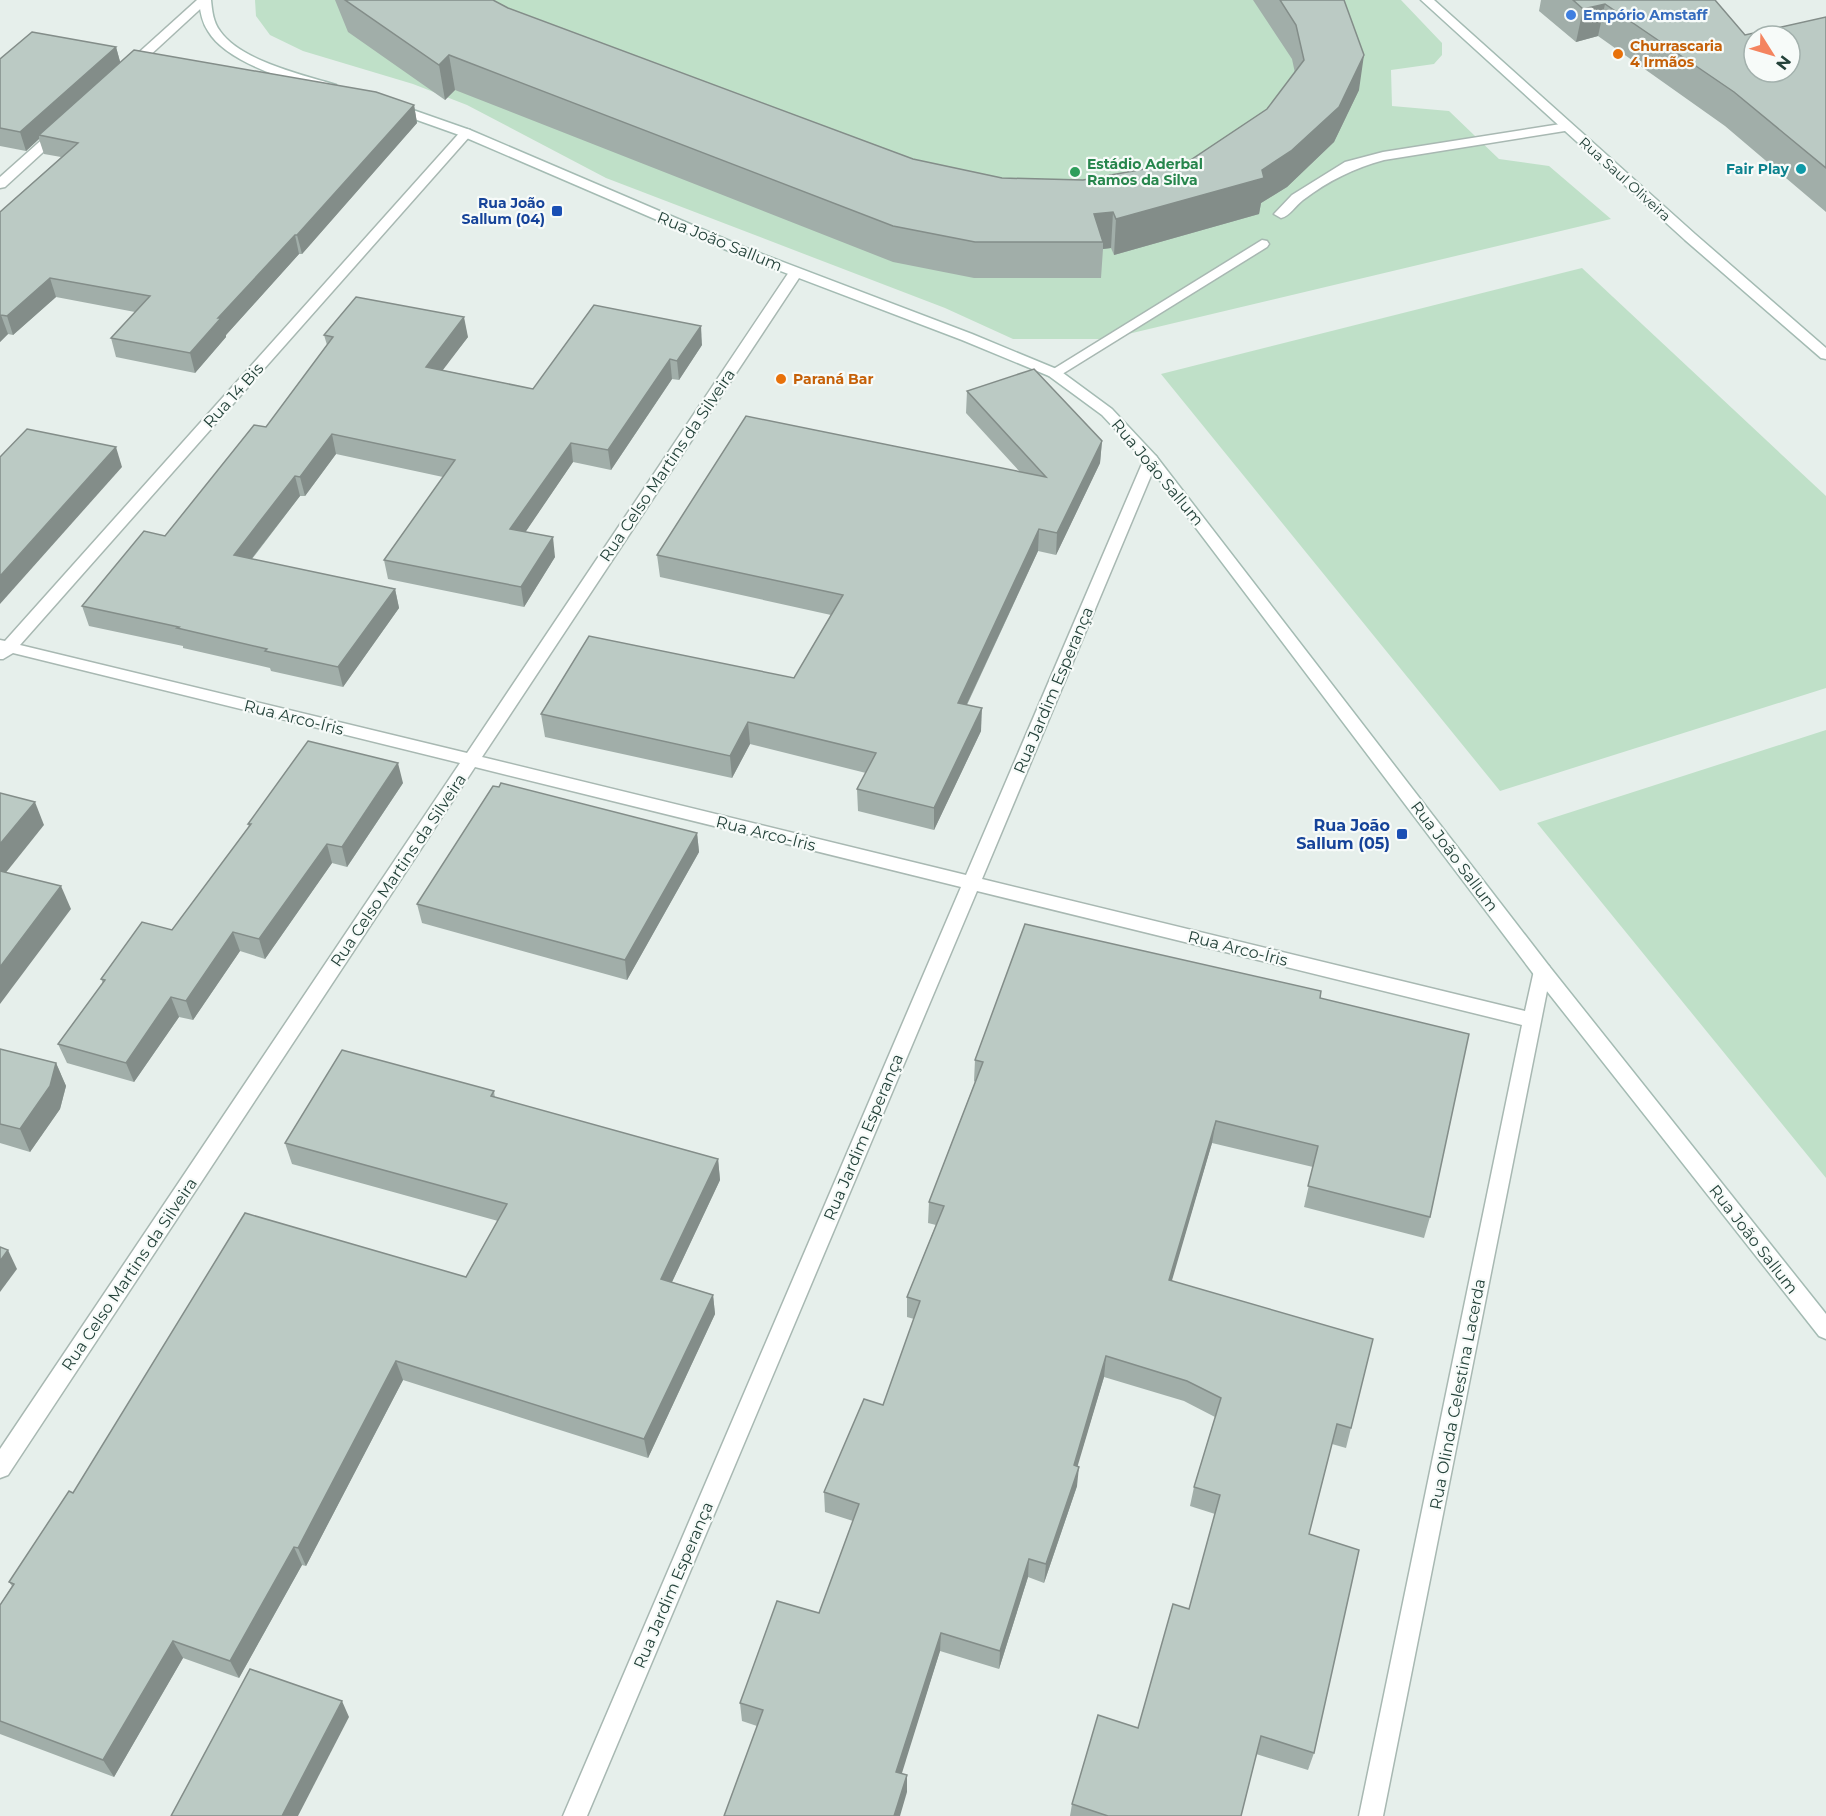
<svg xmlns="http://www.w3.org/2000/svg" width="1826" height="1816" viewBox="0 0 1826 1816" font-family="Montserrat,sans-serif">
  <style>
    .green { fill: #bfe0c8 }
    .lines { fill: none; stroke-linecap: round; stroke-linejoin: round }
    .lane-casing { stroke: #a8b8b2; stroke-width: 3 }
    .street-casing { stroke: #a8b8b2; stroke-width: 3 }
    .secondary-casing { stroke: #a4bbb3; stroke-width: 3 }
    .lane { fill: #fff; fill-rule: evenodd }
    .street { fill: #fff; fill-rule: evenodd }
    .secondary { fill: #fff; fill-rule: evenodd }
    .wall { fill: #a1aea9 }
    .shaded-wall { fill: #838d89 }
    .building { fill: #bbcac4; stroke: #838d89; stroke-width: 1.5; fill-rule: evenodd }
    .shop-dot { fill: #3f7fe0; stroke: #f7fbf9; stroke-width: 2 }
    .food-dot { fill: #e8710a; stroke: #f7fbf9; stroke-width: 2 }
    .culture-dot { fill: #0f9aa8; stroke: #f7fbf9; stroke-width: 2 }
    .leisure-dot { fill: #2e9e5b; stroke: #f7fbf9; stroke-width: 2 }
    .transit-dot { fill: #1a4fb4; stroke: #f7fbf9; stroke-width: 2 }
    .labels { text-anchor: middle; stroke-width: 4.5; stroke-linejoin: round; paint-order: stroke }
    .far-shop-label { font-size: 14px; font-weight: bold; fill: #366cbe; stroke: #f7fbf9; text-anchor: start }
    .far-food-label { font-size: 14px; font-weight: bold; fill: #c56008; stroke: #f7fbf9; text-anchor: start }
    .far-leisure-label { font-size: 14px; font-weight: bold; fill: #27864d; stroke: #f7fbf9; text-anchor: start }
    .far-culture-label { font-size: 14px; font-weight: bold; fill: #0d838f; stroke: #f7fbf9; text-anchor: end }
    .far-street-label { font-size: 14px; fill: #24423a; stroke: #f7fbf9 }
    .far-transit-label { font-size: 14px; font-weight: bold; fill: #164399; stroke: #f7fbf9; text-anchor: end }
    .street-label { font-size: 16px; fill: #24423a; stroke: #f7fbf9 }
    .transit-label { font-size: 16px; font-weight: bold; fill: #164399; stroke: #f7fbf9; text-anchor: end }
  </style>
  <rect width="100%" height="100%" fill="#e6efeb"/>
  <g class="green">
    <path d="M 255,0 L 1401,0 L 1442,43 L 1442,55 L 1434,64 L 1391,70 L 1392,106 L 1449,111 L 1499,159 L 1549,166 L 1611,219 L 1107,339 L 1013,339 L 945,308 L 606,178 L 467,105 L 413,84 L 303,51 L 270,35 L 256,16 Z"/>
    <path d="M 1582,268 L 1826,496 L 1826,688 L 1500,791 L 1161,374 Z"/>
    <path d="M 1826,730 L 1826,1178 L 1537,823 Z"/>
  </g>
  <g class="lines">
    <defs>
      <g id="lane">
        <path d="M 1567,123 L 1571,124 L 1573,127 L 1571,130 L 1384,160 C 1354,168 1328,181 1303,200 C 1295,206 1290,216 1281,218 L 1274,214 L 1292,195 L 1345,162 L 1383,152 Z"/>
        <path d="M 1262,240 L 1267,241 L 1269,244 L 1267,247 L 1059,376 L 1049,376 L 1047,373 Z"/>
      </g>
      <g id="street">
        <path d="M 197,0 L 210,0 L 134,70 L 126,70 L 126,64 Z"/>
        <path d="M 60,126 L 66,130 L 64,133 L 5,187 L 0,188 L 0,177 L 56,127 Z"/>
        <path d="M 466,129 L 470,130 L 472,133 L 470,136 L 20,645 L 467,753 L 789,272 L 796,268 L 803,272 L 482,757 L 966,875 L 1144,459 L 1151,454 L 1156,456 L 1158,459 L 982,879 L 1525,1011 L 1535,966 L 1542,964 L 1549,966 L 1551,971 L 1383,1816 L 1359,1816 L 1522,1025 L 977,891 L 587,1816 L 563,1816 L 961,887 L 475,767 L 8,1475 L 0,1478 L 0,1449 L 460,763 L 13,653 L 3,659 L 0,659 L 0,640 L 5,641 L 462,130 Z"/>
      </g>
      <g id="secondary">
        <path d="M 199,0 L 211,0 C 212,10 213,22 220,31 C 241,61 303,75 336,85 L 338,88 L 332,92 C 297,83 227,64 208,31 C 202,22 200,11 199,0 Z"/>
        <path d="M 1421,0 L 1434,0 L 1695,234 L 1826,348 L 1826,359 L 1821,358 L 1685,240 Z"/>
        <path d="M 393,103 L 470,130 L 746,248 L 972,334 L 1059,370 L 1112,409 L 1156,456 L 1549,966 L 1826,1314 L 1826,1339 L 1819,1336 L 1535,976 L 1146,462 L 1102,415 L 1049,376 L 962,340 L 736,254 L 462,136 L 389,110 L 387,107 Z"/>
      </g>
    </defs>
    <use href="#lane" class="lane-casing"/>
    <use href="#street" class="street-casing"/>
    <use href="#secondary" class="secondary-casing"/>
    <use href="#lane" class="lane"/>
    <use href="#street" class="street"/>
    <use href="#secondary" class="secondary"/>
  </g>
  <g class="wall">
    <path d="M 335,0 L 493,0 L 508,8 L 913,159 L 1002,178 L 1083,180 L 1189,161 L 1267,109 L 1295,73 L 1292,59 L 1253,0 L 1344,0 L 1359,90 L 1334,142 L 1287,187 L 1261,203 L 1259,214 L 1114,255 L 1111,248 L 1103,249 L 1101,278 L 974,278 L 893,262 L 455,90 L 445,100 L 348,32 Z"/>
    <path d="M 1541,0 L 1715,0 L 1745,35 L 1826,17 L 1826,212 L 1725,126 L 1598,36 L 1576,42 L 1539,11 Z"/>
    <path d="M 116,47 L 120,62 L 414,105 L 417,123 L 302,254 L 299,254 L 226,335 L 226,337 L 195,373 L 116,357 L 111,338 L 135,312 L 56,297 L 13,335 L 8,334 L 0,342 L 0,212 L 61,157 L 44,154 L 39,139 L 26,151 L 0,146 L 0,59 Z"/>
    <path d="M 324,335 L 468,337 L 442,370 L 533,389 L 702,345 L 679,380 L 672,379 L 611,470 L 573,462 L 525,532 L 555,557 L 524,607 L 388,579 L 384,560 L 443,477 L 336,454 L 305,496 L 300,496 L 252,559 L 395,589 L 399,608 L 343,687 L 271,671 L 270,668 L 183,648 L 183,646 L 89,626 L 82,606 L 165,536 L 266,427 L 327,345 Z"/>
    <path d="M 967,391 L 1102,441 L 1100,463 L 1056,555 L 1038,551 L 967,705 L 981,731 L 934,830 L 858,811 L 857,789 L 866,773 L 750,744 L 732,778 L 545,737 L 541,714 L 794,678 L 831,615 L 660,577 L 657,555 L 1020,472 L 966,413 Z"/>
    <path d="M 403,783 L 347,867 L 332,863 L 265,959 L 240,951 L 193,1020 L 179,1017 L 134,1082 L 67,1063 L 58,1044 L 103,983 L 101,979 L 172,930 L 249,827 L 248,824 Z"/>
    <path d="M 697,833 L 699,852 L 627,980 L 422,923 L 417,904 Z"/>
    <path d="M 1320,998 L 1430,1217 L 1424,1238 L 1304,1207 L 1313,1167 L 1212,1143 L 1171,1281 L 1351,1428 L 1346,1448 L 1332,1444 L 1309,1534 L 1314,1753 L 1308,1770 L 1256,1754 L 1241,1816 L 1070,1816 L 1072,1804 L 1138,1728 L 1189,1609 L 1215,1514 L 1190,1506 L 1194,1487 L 1215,1417 L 1184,1401 L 1104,1377 L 1077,1466 L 1077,1486 L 1044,1583 L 1028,1577 L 999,1669 L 940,1651 L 901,1773 L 907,1792 L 757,1726 L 742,1721 L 740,1703 L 819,1613 L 853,1521 L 825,1512 L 824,1492 L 883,1405 L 914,1319 L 907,1317 L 907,1297 L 936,1225 L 928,1223 L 929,1202 L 975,1082 L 974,1081 L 975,1060 Z"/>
    <path d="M 0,1049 L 56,1063 L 66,1086 L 60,1109 L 30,1152 L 0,1143 Z"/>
    <path d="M 494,1091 L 495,1098 L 718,1159 L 720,1180 L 672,1282 L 713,1295 L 715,1314 L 648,1458 L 403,1380 L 306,1566 L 302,1565 L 239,1678 L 183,1658 L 114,1777 L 0,1734 L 0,1605 L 12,1586 L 9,1582 L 73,1493 L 466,1277 L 498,1221 L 292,1164 L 285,1143 Z"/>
  </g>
  <g class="shaded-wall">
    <path d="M 1605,4 L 1598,36 L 1576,42 L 1583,9 Z"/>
    <path d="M 116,47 L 121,65 L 39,135 L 39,139 L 26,151 L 20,132 Z"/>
    <path d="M 449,55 L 455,90 L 445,100 L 439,65 Z"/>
    <path d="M 1364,55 L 1359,90 L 1334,142 L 1287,187 L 1261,203 L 1259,214 L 1114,255 L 1116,219 L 1262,170 Z"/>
    <path d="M 414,105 L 417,123 L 302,254 L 297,235 Z"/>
    <path d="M 1113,212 L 1111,248 L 1103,249 L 1103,242 L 1094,214 Z"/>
    <path d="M 295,235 L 299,254 L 226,335 L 226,337 L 195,373 L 190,353 L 218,318 Z"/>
    <path d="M 50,278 L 56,297 L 13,335 L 7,316 Z"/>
    <path d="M 1,315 L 8,334 L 0,342 L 0,316 Z"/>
    <path d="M 464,317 L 468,337 L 430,387 L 426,367 Z"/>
    <path d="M 701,326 L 702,345 L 679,380 L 677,361 Z"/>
    <path d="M 670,359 L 672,379 L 611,470 L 608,450 Z"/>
    <path d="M 332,434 L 336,454 L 305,496 L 300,477 Z"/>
    <path d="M 1102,441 L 1100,463 L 1056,555 L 1057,533 Z"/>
    <path d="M 571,443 L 573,462 L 514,549 L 510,529 Z"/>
    <path d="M 116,447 L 122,467 L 0,604 L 0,576 Z"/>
    <path d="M 295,476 L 300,496 L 239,575 L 234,555 Z"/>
    <path d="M 1039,529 L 1038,551 L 957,725 L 958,703 Z"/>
    <path d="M 553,537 L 555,557 L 524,607 L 521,587 Z"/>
    <path d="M 395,589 L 399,608 L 343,687 L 338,667 Z"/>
    <path d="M 982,708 L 981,731 L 934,830 L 934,808 Z"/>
    <path d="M 748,722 L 750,744 L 732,778 L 730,756 Z"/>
    <path d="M 398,763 L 403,783 L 347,867 L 342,847 Z"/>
    <path d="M 35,802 L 44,825 L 0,880 L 0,844 Z"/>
    <path d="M 697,833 L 699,852 L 627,980 L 625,960 Z"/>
    <path d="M 327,844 L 332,863 L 265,959 L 259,939 Z"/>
    <path d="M 61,886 L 71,909 L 0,1004 L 0,967 Z"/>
    <path d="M 233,932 L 240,951 L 193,1020 L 186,1001 Z"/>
    <path d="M 171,997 L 179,1017 L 134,1082 L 126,1063 Z"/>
    <path d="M 56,1063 L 66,1086 L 60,1109 L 30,1152 L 20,1129 Z"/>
    <path d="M 1216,1121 L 1212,1143 L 1166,1301 L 1169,1280 Z"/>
    <path d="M 718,1159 L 720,1180 L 664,1299 L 661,1279 Z"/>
    <path d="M 8,1250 L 17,1269 L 0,1292 L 0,1261 Z"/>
    <path d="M 713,1295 L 715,1314 L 648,1458 L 644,1439 Z"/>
    <path d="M 1106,1356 L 1104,1377 L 1072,1485 L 1074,1465 Z"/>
    <path d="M 396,1361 L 403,1380 L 306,1566 L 298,1548 Z"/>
    <path d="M 1079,1467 L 1077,1486 L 1044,1583 L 1046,1564 Z"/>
    <path d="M 294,1547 L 302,1565 L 239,1678 L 230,1661 Z"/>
    <path d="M 1029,1559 L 1028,1577 L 999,1669 L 1000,1651 Z"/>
    <path d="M 941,1633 L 940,1651 L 897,1789 L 896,1772 Z"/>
    <path d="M 173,1641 L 183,1658 L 114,1777 L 103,1760 Z"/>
    <path d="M 342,1701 L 349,1717 L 298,1816 L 282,1816 Z"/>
    <path d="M 907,1775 L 907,1792 L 900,1816 L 894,1816 Z"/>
  </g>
  <g class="building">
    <path d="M 345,0 L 493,0 L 508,8 L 913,159 L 1002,178 L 1083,180 L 1189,161 L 1267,109 L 1304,60 L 1296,25 L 1280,0 L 1344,0 L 1364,55 L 1339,107 L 1291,151 L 1262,170 L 1264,178 L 1116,219 L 1113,212 L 1094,214 L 1103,242 L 975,242 L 893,226 L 449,55 L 439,65 Z"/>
    <path d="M 1573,0 L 1715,0 L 1745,35 L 1826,17 L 1826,168 L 1734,92 L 1605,4 L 1583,9 ZM 1754,36 L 1790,36 L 1790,72 L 1754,72 Z"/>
    <path d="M 32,32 L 116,47 L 20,132 L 0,128 L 0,59 Z"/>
    <path d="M 134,50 L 376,92 L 414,105 L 297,235 L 295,235 L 218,318 L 221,318 L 190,353 L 111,338 L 150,296 L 50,278 L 7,316 L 1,315 L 0,316 L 0,212 L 78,143 L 39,135 Z"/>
    <path d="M 356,297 L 464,317 L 426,367 L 533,389 L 594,305 L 701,326 L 677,361 L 670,359 L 608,450 L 571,443 L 510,529 L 553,537 L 521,587 L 384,560 L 455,460 L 332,434 L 300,477 L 295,476 L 234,555 L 395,589 L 338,667 L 265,651 L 267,649 L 177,628 L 179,627 L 82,606 L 144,531 L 165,536 L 254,425 L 266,427 L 333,337 L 324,335 Z"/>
    <path d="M 1034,369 L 1102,441 L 1057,533 L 1039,529 L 958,703 L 982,708 L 934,808 L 857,789 L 876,753 L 748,722 L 730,756 L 541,714 L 589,636 L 794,678 L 843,595 L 657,555 L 746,416 L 1046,477 L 967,391 Z"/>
    <path d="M 27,429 L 116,447 L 0,576 L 0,457 Z"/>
    <path d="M 308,741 L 398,763 L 342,847 L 327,844 L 259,939 L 233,932 L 186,1001 L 171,997 L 126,1063 L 58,1044 L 105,980 L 101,979 L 142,922 L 172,930 L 251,824 L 248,824 Z"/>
    <path d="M 501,783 L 697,833 L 625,960 L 417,904 L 493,786 L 499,787 Z"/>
    <path d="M 0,793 L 35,802 L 0,844 Z"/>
    <path d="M 0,871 L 61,886 L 0,967 Z"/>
    <path d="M 1025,924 L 1321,991 L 1320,998 L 1469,1034 L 1430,1217 L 1308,1186 L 1318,1146 L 1216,1121 L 1169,1280 L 1373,1339 L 1351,1428 L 1337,1424 L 1309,1534 L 1359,1550 L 1314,1753 L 1261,1736 L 1241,1816 L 1108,1816 L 1072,1804 L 1098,1715 L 1138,1728 L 1173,1604 L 1189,1609 L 1220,1495 L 1194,1487 L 1221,1398 L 1187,1381 L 1106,1356 L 1074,1465 L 1079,1467 L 1046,1564 L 1029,1559 L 1000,1651 L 941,1633 L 896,1772 L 907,1775 L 894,1816 L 724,1816 L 763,1710 L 740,1703 L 777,1601 L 819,1613 L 859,1504 L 824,1492 L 864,1399 L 883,1405 L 920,1301 L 907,1297 L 944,1206 L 929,1202 L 983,1062 L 975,1060 Z"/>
    <path d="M 0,1049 L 56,1063 L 50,1086 L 20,1129 L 0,1124 Z"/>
    <path d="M 342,1050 L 494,1091 L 491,1096 L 718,1159 L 661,1279 L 713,1295 L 644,1439 L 396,1361 L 298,1548 L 294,1547 L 230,1661 L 173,1641 L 103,1760 L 0,1721 L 0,1605 L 14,1584 L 9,1582 L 69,1491 L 73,1493 L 245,1213 L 466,1277 L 507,1204 L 285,1143 Z"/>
    <path d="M 0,1247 L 8,1250 L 0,1261 Z"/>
    <path d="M 250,1669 L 342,1701 L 282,1816 L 171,1816 Z"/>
  </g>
  <circle class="shop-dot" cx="1571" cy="15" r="6"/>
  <g class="food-dot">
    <circle cx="1618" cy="54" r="6"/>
    <circle cx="781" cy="379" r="6"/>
  </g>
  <circle class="culture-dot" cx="1801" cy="169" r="6"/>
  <circle class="leisure-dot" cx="1075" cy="172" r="6"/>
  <g class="transit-dot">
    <rect x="551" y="205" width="12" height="12" rx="3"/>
    <rect x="1396" y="828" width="12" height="12" rx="3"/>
  </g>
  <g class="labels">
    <g class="far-shop-label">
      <text x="1583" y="20">Empório Amstaff</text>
    </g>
    <g class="far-food-label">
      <text x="1630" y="51">Churrascaria<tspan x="1630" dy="16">4 Irmãos</tspan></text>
      <text x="793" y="384">Paraná Bar</text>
    </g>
    <g class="far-leisure-label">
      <text x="1087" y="169">Estádio Aderbal<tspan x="1087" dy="16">Ramos da Silva</tspan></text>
    </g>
    <g class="far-culture-label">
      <text x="1789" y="174">Fair Play</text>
    </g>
    <g class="far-street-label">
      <text transform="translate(1625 179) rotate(42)" y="5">Rua Saul Oliveira</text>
    </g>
    <g class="far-transit-label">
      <text x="545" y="208">Rua João<tspan x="545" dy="16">Sallum (04)</tspan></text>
    </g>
    <g class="street-label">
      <text transform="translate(720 241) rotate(22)" y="6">Rua João Sallum</text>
      <text transform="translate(233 395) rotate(-48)" y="6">Rua 14 Bis</text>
      <text transform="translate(667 465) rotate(-56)" y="6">Rua Celso Martins da Silveira</text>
      <text transform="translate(1158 472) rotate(50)" y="6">Rua João Sallum</text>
      <text transform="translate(1053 690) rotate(-67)" y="6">Rua Jardim Esperança</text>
      <text transform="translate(294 717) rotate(14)" y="6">Rua Arco-Íris</text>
      <text transform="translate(766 833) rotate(14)" y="6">Rua Arco-Íris</text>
      <text transform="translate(1455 856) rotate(53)" y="6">Rua João Sallum</text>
      <text transform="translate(398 870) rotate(-56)" y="6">Rua Celso Martins da Silveira</text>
      <text transform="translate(1238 948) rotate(14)" y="6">Rua Arco-Íris</text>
      <text transform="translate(863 1137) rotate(-67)" y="6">Rua Jardim Esperança</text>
      <text transform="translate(1754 1239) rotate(52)" y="6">Rua João Sallum</text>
      <text transform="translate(129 1274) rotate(-56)" y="6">Rua Celso Martins da Silveira</text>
      <text transform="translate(1457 1394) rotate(-79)" y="6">Rua Olinda Celestina Lacerda</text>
      <text transform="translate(673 1585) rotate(-67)" y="6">Rua Jardim Esperança</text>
    </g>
    <g class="transit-label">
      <text x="1390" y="831">Rua João<tspan x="1390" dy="18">Sallum (05)</tspan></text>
    </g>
  </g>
  <g transform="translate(1772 54) rotate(127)"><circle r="28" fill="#f7fbf9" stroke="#a3b1ad" stroke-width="1.5"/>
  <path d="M0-4.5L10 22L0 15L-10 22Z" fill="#f4845f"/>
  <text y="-9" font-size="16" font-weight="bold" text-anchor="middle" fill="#24423a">N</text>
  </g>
</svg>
